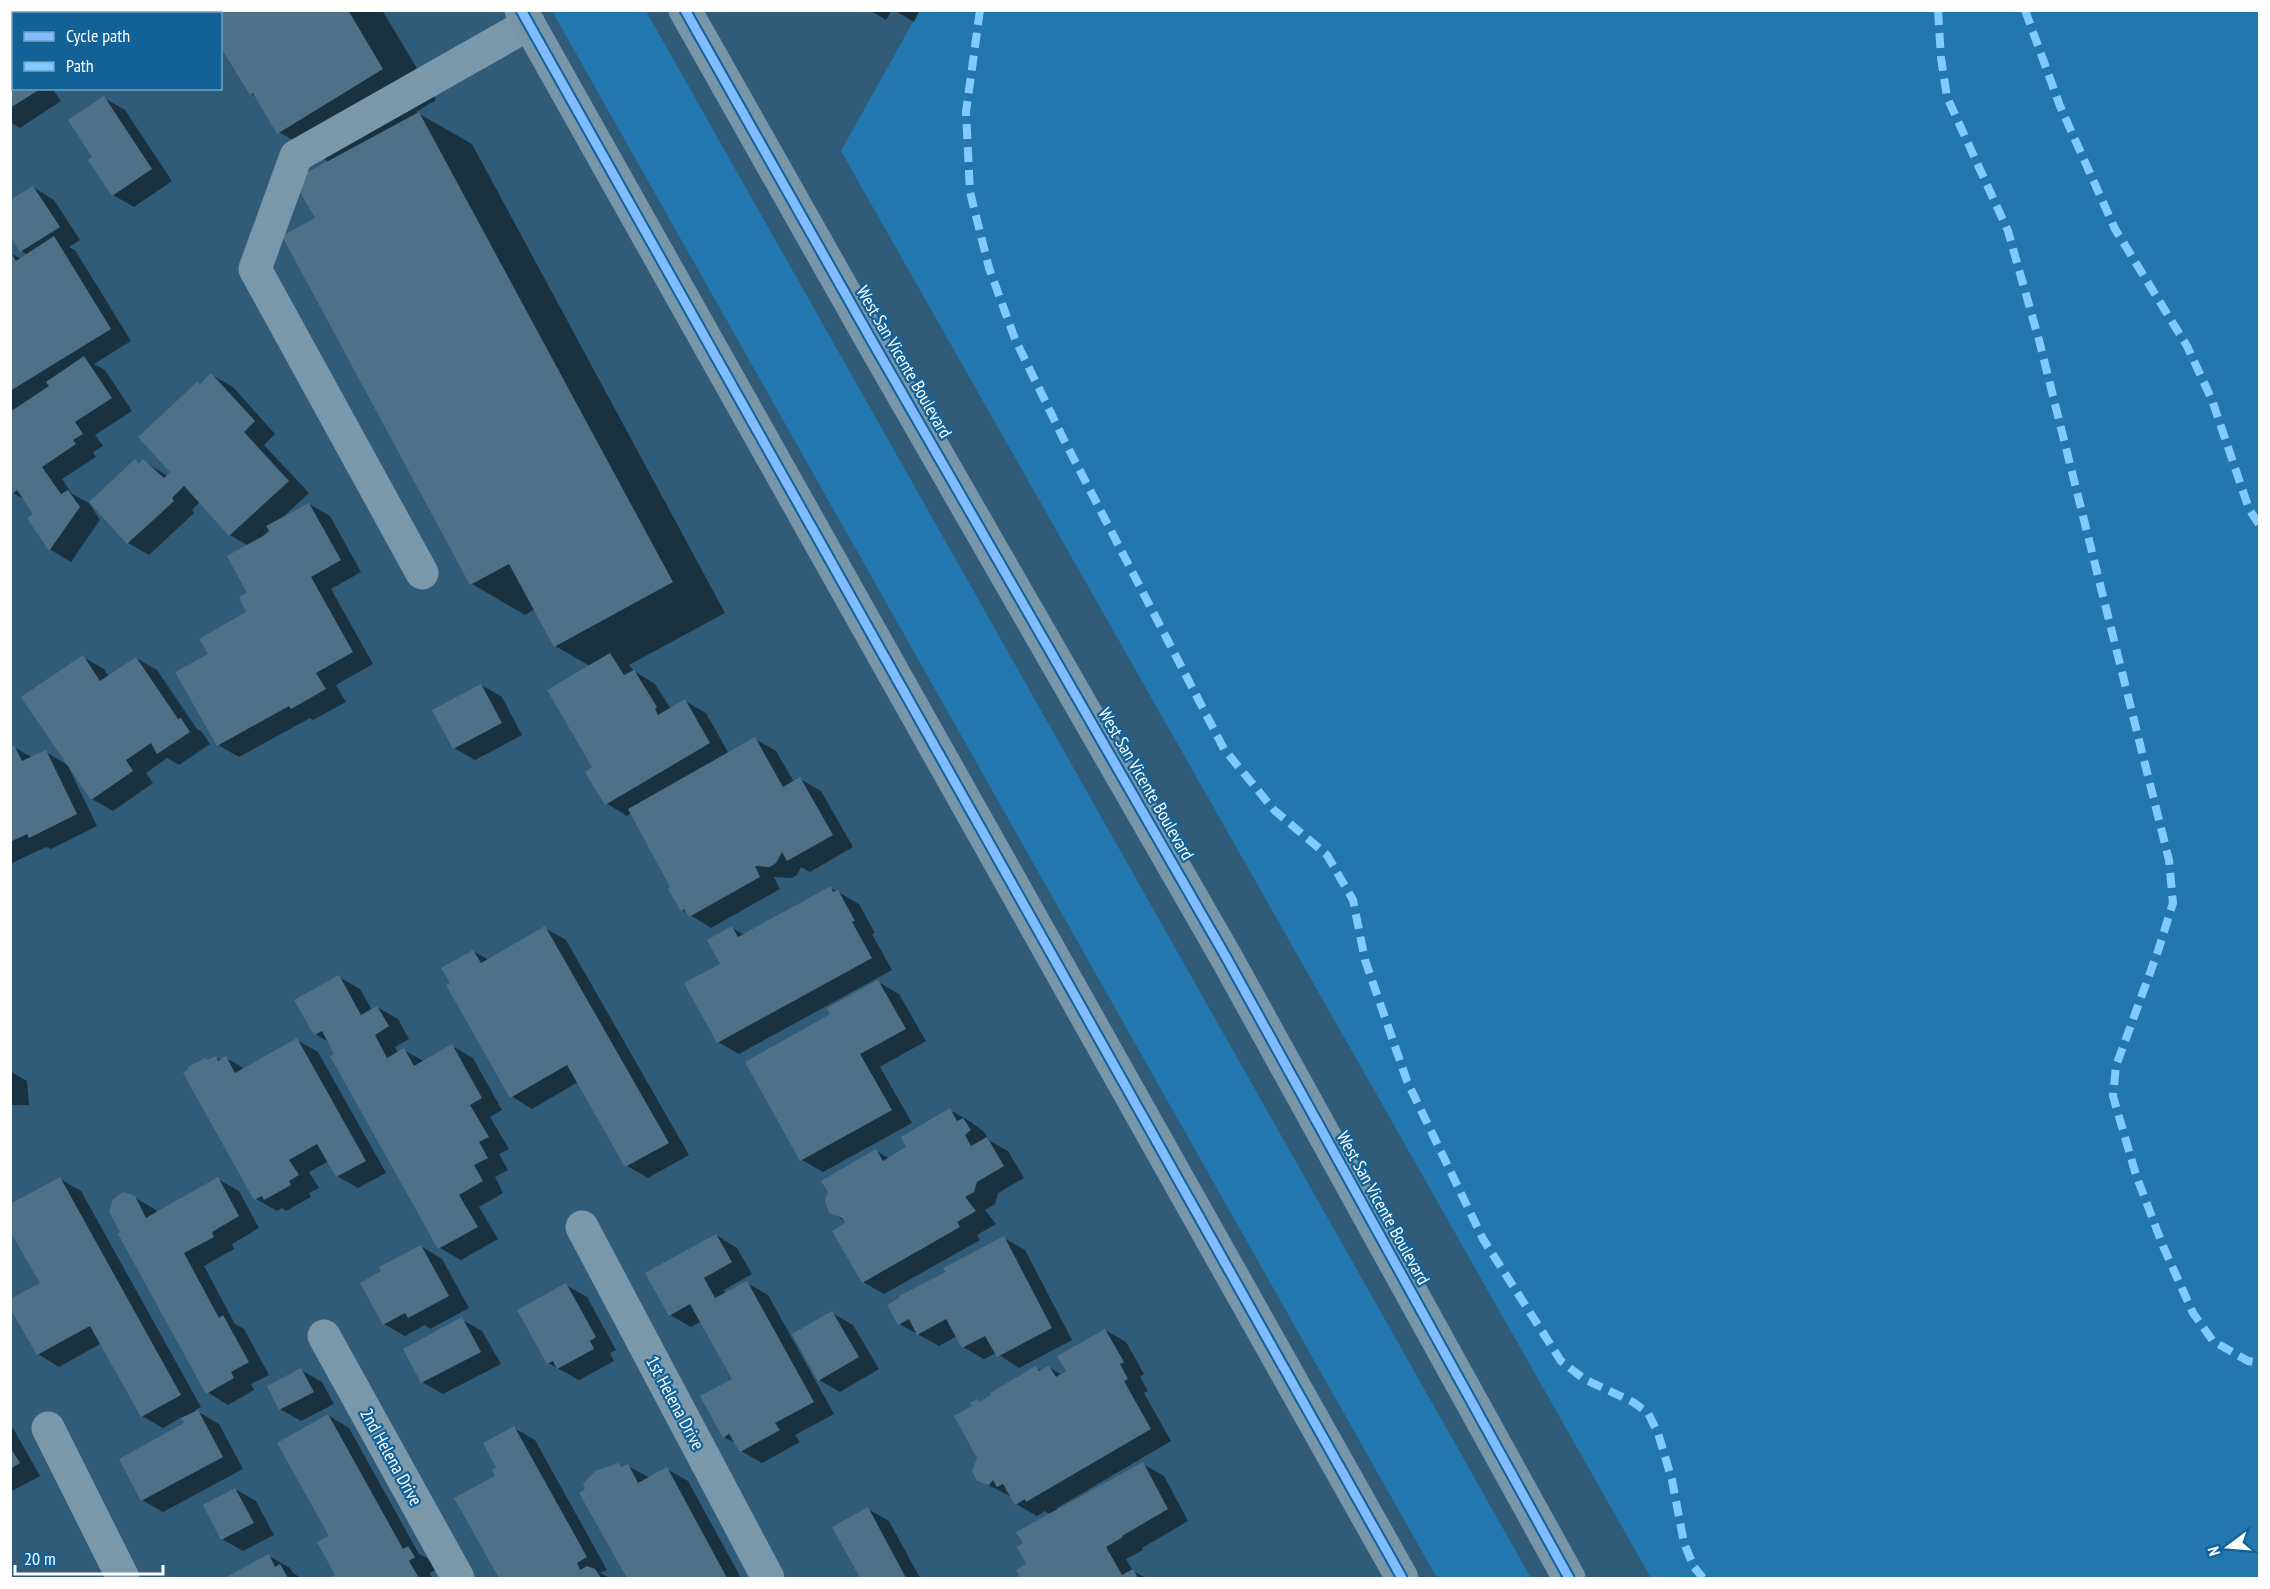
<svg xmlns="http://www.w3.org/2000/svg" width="2270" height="1589" viewBox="0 0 2270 1589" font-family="'PT Sans Narrow',sans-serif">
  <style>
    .green { fill: #2277ae }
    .shadow { fill: #0007; fill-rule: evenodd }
    .building { fill: #4e7188 }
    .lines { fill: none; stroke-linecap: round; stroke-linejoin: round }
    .minor { stroke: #7b98ab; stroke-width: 33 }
    .major { stroke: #7996a9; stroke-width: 33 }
    .quiet { stroke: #80caff; stroke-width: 8; stroke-dasharray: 15 8; stroke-linecap: butt }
    .cycleway-casing { stroke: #126298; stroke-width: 13 }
    .cycleway { stroke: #80bcff; stroke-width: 9 }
    .labels { text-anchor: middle; stroke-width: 4.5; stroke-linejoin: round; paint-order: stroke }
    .street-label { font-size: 18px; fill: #fff; stroke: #126298 }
  </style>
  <rect width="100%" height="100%" fill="#315c79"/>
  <g class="green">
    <path d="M 552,11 L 646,11 L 1531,1578 L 1437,1578 Z"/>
    <path d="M 919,11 L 2259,11 L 2259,1578 L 1651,1578 L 841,151 Z"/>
  </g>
  <g class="shadow">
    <path d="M 10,10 L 44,10 L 46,14 L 14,14 L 14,88 L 58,88 L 54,91 L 61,101 L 20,128 L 10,122 Z"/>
    <path d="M 64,10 L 187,10 L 189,14 L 66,14 Z"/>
    <path d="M 201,10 L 382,10 L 436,100 L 416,112 L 472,144 L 725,613 L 629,665 L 634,671 L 655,684 L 671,709 L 685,701 L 706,713 L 729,754 L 755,739 L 776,751 L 794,782 L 800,779 L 821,791 L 853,847 L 810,872 L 801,867 L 797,875 L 792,878 L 774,877 L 780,889 L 711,928 L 682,910 L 672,888 L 631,813 L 627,816 L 606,803 L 594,768 L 590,666 L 555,646 L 535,609 L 525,615 L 472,584 L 317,219 L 329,162 L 279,132 L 258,97 L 251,94 L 220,14 Z"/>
    <path d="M 869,10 L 892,10 L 886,20 Z"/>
    <path d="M 894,10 L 920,10 L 914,22 Z"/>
    <path d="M 104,98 L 125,110 L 172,181 L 134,207 L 113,195 L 94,157 Z"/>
    <path d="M 33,187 L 54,200 L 80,240 L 69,247 L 75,250 L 131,341 L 94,364 L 105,370 L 132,411 L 95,435 L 103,446 L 93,452 L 96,457 L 62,479 L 72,494 L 89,503 L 100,520 L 71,562 L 51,550 L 29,518 L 35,514 L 25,500 L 13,493 L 10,489 L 10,253 L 22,259 L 28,255 L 21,251 L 10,233 Z"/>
    <path d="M 212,375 L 233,387 L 275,434 L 264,445 L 309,493 L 282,518 L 309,504 L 330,516 L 361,572 L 331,589 L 373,664 L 336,685 L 346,702 L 313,720 L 310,718 L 239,757 L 218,745 L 210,655 L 248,613 L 249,546 L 230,535 L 200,502 L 192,510 L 194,513 L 149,555 L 128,543 L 136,461 L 141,463 L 143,461 L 168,476 L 172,472 L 200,386 ZM 270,529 L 272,533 L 261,538 Z"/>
    <path d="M 83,657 L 104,669 L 109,677 L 136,658 L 157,670 L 197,729 L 202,732 L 210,744 L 179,765 L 167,758 L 146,773 L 153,783 L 113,811 L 92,799 L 70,767 L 69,768 L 97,826 L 51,849 L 46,847 L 10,864 L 10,749 L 14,747 L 33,758 L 46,752 L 69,766 Z"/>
    <path d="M 481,685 L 502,697 L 522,735 L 475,760 L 454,748 Z"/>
    <path d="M 831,888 L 859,904 L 875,933 L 872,934 L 892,970 L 739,1054 L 718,1042 L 722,964 L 732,928 L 745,935 Z"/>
    <path d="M 545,928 L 566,940 L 689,1155 L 648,1178 L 627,1166 L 578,1082 L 532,1109 L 511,1096 L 452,983 L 473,951 L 489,960 Z"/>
    <path d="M 339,977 L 360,989 L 372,1010 L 377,1007 L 398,1019 L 409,1039 L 395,1047 L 398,1053 L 404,1050 L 425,1062 L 452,1046 L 473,1058 L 502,1110 L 490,1117 L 509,1149 L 499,1154 L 508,1170 L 495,1177 L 503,1193 L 479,1207 L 498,1239 L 461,1260 L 440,1248 L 330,1043 L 315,1034 Z"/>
    <path d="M 878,982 L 899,994 L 926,1041 L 880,1067 L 912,1123 L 823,1172 L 802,1160 Z"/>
    <path d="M 297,1040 L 318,1052 L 386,1173 L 358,1188 L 337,1176 L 329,1161 L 309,1172 L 319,1188 L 309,1193 L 311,1197 L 286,1211 L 282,1208 L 277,1211 L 256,1199 L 208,1061 L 215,1057 L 221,1060 L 226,1058 L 245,1069 Z"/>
    <path d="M 10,1071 L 27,1081 L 29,1105 L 10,1105 Z"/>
    <path d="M 950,1110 L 971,1122 L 984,1132 L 990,1141 L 1008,1151 L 1024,1178 L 998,1193 L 995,1204 L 985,1210 L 996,1224 L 977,1235 L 980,1240 L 884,1294 L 863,1282 L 847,1223 L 831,1212 L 876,1151 L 890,1159 L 908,1148 Z"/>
    <path d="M 60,1179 L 81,1191 L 201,1407 L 195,1410 L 219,1424 L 243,1469 L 163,1512 L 142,1500 L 186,1423 L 182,1417 L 163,1428 L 142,1416 L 102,1343 L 59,1367 L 38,1354 L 10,1305 L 42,1284 Z"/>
    <path d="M 218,1179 L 239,1191 L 259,1228 L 232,1244 L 234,1249 L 204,1266 L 235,1324 L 244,1329 L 269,1375 L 251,1384 L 254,1390 L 228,1405 L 207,1392 L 134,1197 L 156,1210 L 157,1213 Z"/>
    <path d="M 716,1235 L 737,1248 L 752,1274 L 724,1290 L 726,1294 L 747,1283 L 768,1295 L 834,1414 L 795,1435 L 800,1442 L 762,1463 L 741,1451 L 737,1444 L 724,1437 L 734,1379 L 702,1321 L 691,1327 L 670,1315 Z"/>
    <path d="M 1004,1238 L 1025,1250 L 1072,1340 L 1019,1368 L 996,1353 L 984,1359 L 963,1347 L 957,1336 L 939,1346 L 899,1324 L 948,1273 Z"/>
    <path d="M 421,1246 L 442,1259 L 469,1308 L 430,1329 L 425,1325 L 405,1336 L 384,1324 Z"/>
    <path d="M 566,1285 L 587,1297 L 616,1350 L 610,1353 L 614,1361 L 579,1380 L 548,1363 Z"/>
    <path d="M 832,1313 L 853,1325 L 879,1369 L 840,1392 L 819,1380 Z"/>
    <path d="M 461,1319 L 482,1331 L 501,1364 L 443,1394 L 422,1382 Z"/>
    <path d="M 1105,1330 L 1126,1342 L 1144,1374 L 1140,1377 L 1148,1391 L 1144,1393 L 1171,1441 L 1057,1508 L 1058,1511 L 1143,1464 L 1164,1476 L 1188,1521 L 1142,1548 L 1143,1550 L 1126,1559 L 1133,1571 L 1146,1578 L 1022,1578 L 1018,1571 L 1028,1565 L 1051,1515 L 1045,1511 L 1037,1516 L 1016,1504 L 1010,1496 L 978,1480 L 974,1407 L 977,1401 L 981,1403 L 1036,1368 L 1042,1371 L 1049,1367 L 1062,1375 Z"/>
    <path d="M 301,1370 L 322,1382 L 334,1404 L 301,1421 L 280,1409 Z"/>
    <path d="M 328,1415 L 349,1428 L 419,1554 L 429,1559 L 435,1570 L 430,1573 L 432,1578 L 331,1578 L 337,1575 L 331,1536 Z"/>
    <path d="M 10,1423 L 40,1476 L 10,1492 Z"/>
    <path d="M 514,1428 L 535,1440 L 607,1570 L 600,1573 L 610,1578 L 501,1578 L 456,1499 L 497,1476 L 498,1468 Z"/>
    <path d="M 618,1464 L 624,1468 L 628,1466 L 650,1478 L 667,1469 L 688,1481 L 741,1578 L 629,1578 L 581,1494 Z"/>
    <path d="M 235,1489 L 256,1501 L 274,1535 L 243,1551 L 222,1539 Z"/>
    <path d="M 868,1509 L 889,1521 L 920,1578 L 860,1578 L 834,1528 Z"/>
    <path d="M 269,1556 L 290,1568 L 293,1573 L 301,1578 L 227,1578 Z"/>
  </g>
  <g class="building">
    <path d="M 10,10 L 31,10 L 33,14 L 14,14 L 14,88 L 42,88 L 10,108 Z"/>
    <path d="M 62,10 L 175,10 L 177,14 L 64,14 Z"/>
    <path d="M 199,10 L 348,10 L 383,69 L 277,134 L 253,93 L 250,95 L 220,46 L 220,14 L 201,14 Z"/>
    <path d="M 104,96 L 152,169 L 112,196 L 88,160 L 92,157 L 68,120 Z"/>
    <path d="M 419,112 L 673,582 L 554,647 L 509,564 L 470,585 L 282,236 L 315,218 L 293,180 Z"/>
    <path d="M 33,186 L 60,227 L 20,252 L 10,236 L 10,200 Z"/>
    <path d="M 54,236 L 111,329 L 10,391 L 10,251 L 16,261 Z"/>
    <path d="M 84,356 L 112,398 L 75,422 L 83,434 L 73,440 L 76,444 L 42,467 L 61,494 L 68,490 L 80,507 L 49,551 L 27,518 L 33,514 L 17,490 L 12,494 L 10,491 L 10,412 L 49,386 L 46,382 Z"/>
    <path d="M 211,373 L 255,421 L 244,432 L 289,481 L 229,536 L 184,486 L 172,498 L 174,501 L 127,544 L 89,502 L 135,459 L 139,463 L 143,459 L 164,478 L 170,472 L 138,437 L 197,382 L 200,384 Z"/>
    <path d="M 309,503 L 341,560 L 311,577 L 353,652 L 316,673 L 326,689 L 291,709 L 289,706 L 217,746 L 175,672 L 208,654 L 199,639 L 246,612 L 239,597 L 247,593 L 227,556 L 270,532 L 266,526 Z"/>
    <path d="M 610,653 L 624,675 L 634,670 L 657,707 L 655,709 L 658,715 L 685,699 L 710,743 L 605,805 L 585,772 L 592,767 L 547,690 Z"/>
    <path d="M 83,655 L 100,681 L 136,657 L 178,719 L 181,718 L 190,732 L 157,754 L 151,743 L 126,760 L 133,771 L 91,800 L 21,697 Z"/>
    <path d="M 481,684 L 502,723 L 453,749 L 432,710 Z"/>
    <path d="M 755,737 L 783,787 L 800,777 L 833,835 L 787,861 L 782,852 L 776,863 L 770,867 L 755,866 L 760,877 L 689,917 L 684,909 L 681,911 L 668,889 L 670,887 L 628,809 Z"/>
    <path d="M 14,745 L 22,761 L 46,750 L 77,814 L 29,838 L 27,834 L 10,842 L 10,747 Z"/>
    <path d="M 831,886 L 833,892 L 838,890 L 855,921 L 852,922 L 872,958 L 717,1043 L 684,983 L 720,964 L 707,940 L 732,926 L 738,937 Z"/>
    <path d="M 545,926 L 669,1143 L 625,1167 L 567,1065 L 510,1098 L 446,985 L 450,983 L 441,968 L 473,950 L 481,963 Z"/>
    <path d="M 339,975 L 361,1015 L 377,1006 L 389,1026 L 375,1035 L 387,1058 L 404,1048 L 414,1066 L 452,1044 L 482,1098 L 470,1105 L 489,1137 L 479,1142 L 488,1158 L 474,1165 L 483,1181 L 459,1195 L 478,1227 L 438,1249 L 330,1056 L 334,1054 L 322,1031 L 314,1035 L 294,1000 Z"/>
    <path d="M 878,980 L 906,1029 L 860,1054 L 892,1110 L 800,1161 L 745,1062 L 830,1014 L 827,1008 Z"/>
    <path d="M 297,1038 L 366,1161 L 336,1177 L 317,1144 L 289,1160 L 299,1175 L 289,1181 L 291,1185 L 264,1200 L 262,1196 L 254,1200 L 183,1073 L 188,1069 L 188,1067 L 205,1058 L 207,1060 L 216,1056 L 218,1061 L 226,1056 L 235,1073 Z"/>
    <path d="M 950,1108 L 957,1121 L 963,1118 L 971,1130 L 965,1135 L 971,1146 L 987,1137 L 1004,1166 L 977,1182 L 974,1192 L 965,1197 L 976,1211 L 957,1222 L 960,1227 L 862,1283 L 832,1231 L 845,1223 L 842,1218 L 829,1213 L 825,1200 L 828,1192 L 821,1181 L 876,1149 L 883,1161 L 906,1147 L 901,1137 Z"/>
    <path d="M 60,1177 L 181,1395 L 141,1417 L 90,1326 L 37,1355 L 10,1308 L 10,1299 L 40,1283 L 10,1231 L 10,1204 Z"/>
    <path d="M 218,1177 L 239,1216 L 212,1232 L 214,1237 L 184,1253 L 219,1318 L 223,1315 L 249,1362 L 231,1372 L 234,1378 L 206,1394 L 118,1234 L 120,1232 L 109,1212 L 113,1199 L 123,1192 L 135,1196 L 146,1218 Z"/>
    <path d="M 716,1234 L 732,1262 L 704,1278 L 715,1298 L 747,1281 L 814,1402 L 775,1423 L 780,1430 L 740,1452 L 729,1434 L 723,1438 L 700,1396 L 732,1379 L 690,1304 L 669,1316 L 645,1273 Z"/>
    <path d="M 1004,1236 L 1052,1328 L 997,1357 L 985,1336 L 962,1348 L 946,1319 L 917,1335 L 909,1319 L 898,1325 L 887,1305 L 899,1298 L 899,1296 L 946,1272 L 943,1268 Z"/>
    <path d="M 421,1245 L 449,1296 L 408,1318 L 405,1313 L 383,1325 L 360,1283 L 381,1271 L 379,1267 Z"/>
    <path d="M 566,1283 L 596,1337 L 590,1341 L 594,1349 L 557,1369 L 553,1361 L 547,1364 L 517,1310 Z"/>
    <path d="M 832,1311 L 859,1357 L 818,1381 L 792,1334 Z"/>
    <path d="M 462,1317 L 481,1352 L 421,1383 L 403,1349 Z"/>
    <path d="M 1105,1329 L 1124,1362 L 1120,1364 L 1128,1379 L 1124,1381 L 1151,1429 L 1026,1502 L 1025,1499 L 1015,1505 L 1003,1484 L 997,1487 L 993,1480 L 989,1485 L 977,1481 L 972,1471 L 977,1458 L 954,1416 L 972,1406 L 970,1403 L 977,1399 L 979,1402 L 991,1395 L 990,1393 L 1036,1366 L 1039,1371 L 1049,1366 L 1056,1377 L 1066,1371 L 1057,1356 Z"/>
    <path d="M 301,1368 L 314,1392 L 279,1410 L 267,1386 Z"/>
    <path d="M 198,1410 L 223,1457 L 141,1501 L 119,1459 L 184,1423 L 181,1418 Z"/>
    <path d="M 328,1414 L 403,1549 L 408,1546 L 415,1557 L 409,1561 L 419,1578 L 328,1578 L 335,1575 L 317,1542 L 329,1536 L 277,1443 Z"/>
    <path d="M 514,1426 L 587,1557 L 577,1563 L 580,1570 L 587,1566 L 595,1569 L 601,1578 L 499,1578 L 454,1498 L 495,1476 L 492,1470 L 496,1468 L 483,1443 Z"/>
    <path d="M 10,1447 L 20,1463 L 10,1469 Z"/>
    <path d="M 1143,1462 L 1168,1509 L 1122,1536 L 1123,1537 L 1106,1547 L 1122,1575 L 1133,1569 L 1138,1578 L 1020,1578 L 1016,1570 L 1026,1564 L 1017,1547 L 1023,1543 L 1016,1532 Z"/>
    <path d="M 618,1463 L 622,1467 L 628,1464 L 638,1483 L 667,1467 L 727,1578 L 627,1578 L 579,1493 L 585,1489 L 583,1484 L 595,1471 Z"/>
    <path d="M 235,1488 L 254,1523 L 221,1540 L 203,1505 Z"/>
    <path d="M 868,1507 L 906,1578 L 860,1578 L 832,1527 Z"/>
    <path d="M 269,1554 L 275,1567 L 280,1564 L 288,1578 L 224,1578 Z"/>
  </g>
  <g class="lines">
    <g class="minor">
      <path d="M 422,573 L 255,269 L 296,156 L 529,24"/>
      <path d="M 582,1227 L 768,1578"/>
      <path d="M 324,1336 L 458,1578"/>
      <path d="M 48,1428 L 123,1578"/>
    </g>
    <g class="major">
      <path d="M 521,10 L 1402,1578"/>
      <path d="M 685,10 L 872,341 L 1226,957 L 1569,1578"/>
    </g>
    <g class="quiet">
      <path d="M 980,10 L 966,112 L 970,192 L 989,268 L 1015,339 L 1064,440 L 1224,749 L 1274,810 L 1327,855 L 1353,900 L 1365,960 L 1407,1081 L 1483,1239 L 1561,1361 L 1584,1379 L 1633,1402 L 1648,1413 L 1658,1433 L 1672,1480 L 1684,1543 L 1694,1567 L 1703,1578"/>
      <path d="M 1938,10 L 1941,58 L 1947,97 L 2008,231 L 2039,340 L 2169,860 L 2173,903 L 2158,951 L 2116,1066 L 2113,1096 L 2136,1175 L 2163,1246 L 2193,1313 L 2213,1341 L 2248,1361 L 2260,1363"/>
      <path d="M 2025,10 L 2060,106 L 2115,229 L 2187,346 L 2212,400 L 2249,509 L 2260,526"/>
    </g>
    <defs>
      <g id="cycleway">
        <path d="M 521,10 L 1402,1578"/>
        <path d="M 685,10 L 872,341 L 1226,957 L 1569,1578"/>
      </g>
    </defs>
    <use href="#cycleway" class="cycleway-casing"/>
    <use href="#cycleway" class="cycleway"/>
  </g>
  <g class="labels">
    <g class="street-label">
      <text transform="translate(904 362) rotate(60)" y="6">West San Vicente Boulevard</text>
      <text transform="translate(1146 784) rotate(60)" y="6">West San Vicente Boulevard</text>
      <text transform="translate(1383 1208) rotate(61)" y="6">West San Vicente Boulevard</text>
      <text transform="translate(675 1403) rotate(62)" y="6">1st Helena Drive</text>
      <text transform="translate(391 1457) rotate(61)" y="6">2nd Helena Drive</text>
    </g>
  </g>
  <rect width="2270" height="1589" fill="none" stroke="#ffffff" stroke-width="24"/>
  <rect x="12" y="12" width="210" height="78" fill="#126298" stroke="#71a1c1" stroke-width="1.5"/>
  <rect x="24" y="32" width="30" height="9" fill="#80bcff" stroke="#71a1c1" stroke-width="1.5"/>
  <text x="66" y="42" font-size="18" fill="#ffffff">Cycle path</text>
  <rect x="24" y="62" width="30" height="9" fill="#80caff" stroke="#71a1c1" stroke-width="1.5"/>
  <text x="66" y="72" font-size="18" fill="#ffffff">Path</text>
  <g transform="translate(2228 1547) rotate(254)" stroke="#126298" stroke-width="4.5" paint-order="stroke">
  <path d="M0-4.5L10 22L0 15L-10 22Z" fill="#ffffff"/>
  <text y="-9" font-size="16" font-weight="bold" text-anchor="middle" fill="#ffffff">N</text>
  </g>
  <path d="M15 1565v9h148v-9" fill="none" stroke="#ffffff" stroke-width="3"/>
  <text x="24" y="1565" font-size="18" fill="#ffffff" stroke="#126298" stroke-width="4.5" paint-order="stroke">20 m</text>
</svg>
